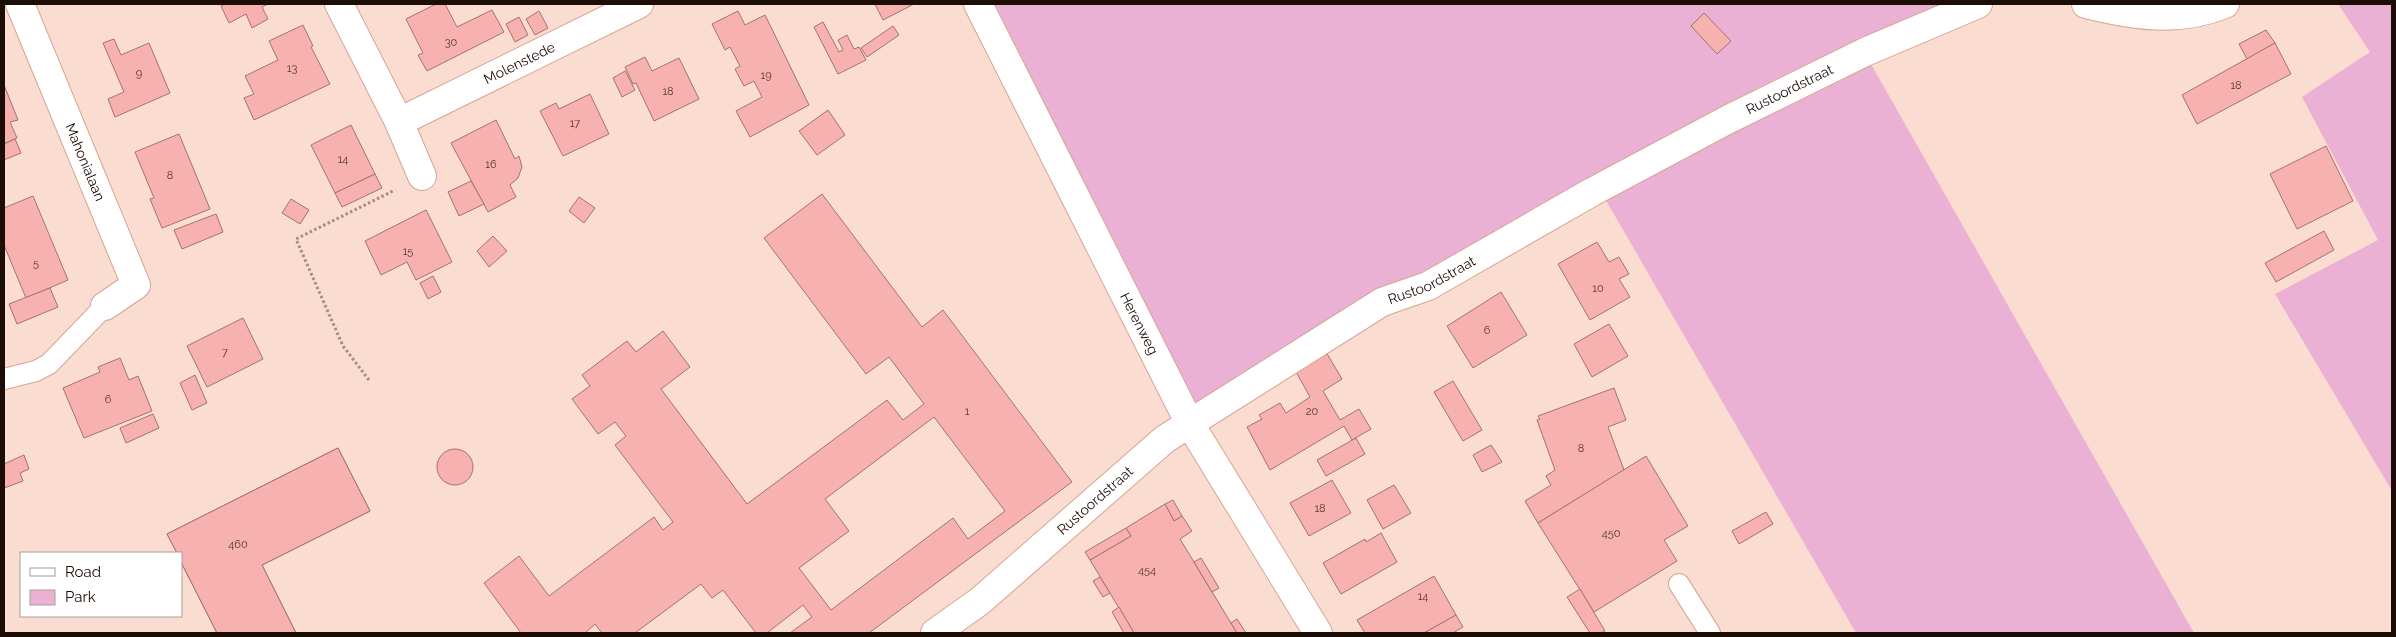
<svg xmlns="http://www.w3.org/2000/svg" width="2396" height="637" viewBox="0 0 2396 637" font-family="Raleway,sans-serif">
  <style>
    .green { fill: #ebb1d5 }
    .building { fill: #f7b2b0; stroke: #a37270; fill-rule: evenodd }
    .lines { fill: none; stroke-linecap: round; stroke-linejoin: round }
    .service-casing { stroke: #d6a593; stroke-width: 22 }
    .minor-casing { stroke: #d6a593; stroke-width: 30 }
    .path { stroke: #a58c83; stroke-width: 3; stroke-dasharray: 2.5 2.5; stroke-linecap: butt }
    .service { stroke: #fff; stroke-width: 20 }
    .minor { stroke: #fff; stroke-width: 28 }
    .labels { text-anchor: middle; stroke-width: 4; stroke-linejoin: round; paint-order: stroke }
    .number-label { font-size: 11px; fill: #543631 }
    .street-label { font-size: 14px; fill: #1d0d07; stroke: #fff }
  </style>
  <rect width="100%" height="100%" fill="#fbdcd0"/>
  <g class="green">
    <path d="M 992,4 L 1958,4 L 1196,409 Z"/>
    <path d="M 2338,4 L 2392,4 L 2392,491 L 2275,294 L 2378,240 L 2302,97 L 2370,52 Z"/>
    <path d="M 1867,57 L 2194,633 L 1856,633 L 1604,197 Z"/>
  </g>
  <g class="building">
    <path d="M 225,4 L 268,4 L 262,7 L 268,19 L 252,28 L 246,14 L 229,23 L 221,6 Z"/>
    <path d="M 436,4 L 445,4 L 457,27 L 492,10 L 504,32 L 427,71 L 418,55 L 423,53 L 406,19 Z"/>
    <path d="M 875,4 L 914,4 L 883,20 Z"/>
    <path d="M 539,11 L 548,28 L 535,35 L 526,19 Z"/>
    <path d="M 738,11 L 745,25 L 765,15 L 809,105 L 750,137 L 736,111 L 762,97 L 754,81 L 744,86 L 735,69 L 740,66 L 730,47 L 725,50 L 712,24 Z"/>
    <path d="M 1704,13 L 1731,41 L 1717,54 L 1691,26 Z"/>
    <path d="M 519,17 L 528,35 L 515,42 L 506,24 Z"/>
    <path d="M 823,22 L 839,52 L 843,50 L 838,40 L 847,35 L 854,49 L 859,47 L 866,60 L 838,74 L 814,27 Z"/>
    <path d="M 303,25 L 313,46 L 311,47 L 330,84 L 254,120 L 244,98 L 254,94 L 245,76 L 278,60 L 269,41 Z"/>
    <path d="M 893,26 L 899,35 L 867,57 L 861,48 Z"/>
    <path d="M 2266,30 L 2275,43 L 2247,59 L 2239,44 Z"/>
    <path d="M 114,39 L 121,55 L 149,43 L 170,93 L 115,117 L 108,99 L 124,92 L 103,43 Z"/>
    <path d="M 2275,43 L 2291,74 L 2197,124 L 2182,95 Z"/>
    <path d="M 645,57 L 652,71 L 679,58 L 699,99 L 654,121 L 636,83 L 633,84 L 625,67 Z"/>
    <path d="M 625,71 L 635,90 L 622,97 L 613,78 Z"/>
    <path d="M 4,85 L 18,120 L 10,122 L 17,138 L 4,144 Z"/>
    <path d="M 590,94 L 609,134 L 563,156 L 540,111 L 556,103 L 559,109 Z"/>
    <path d="M 828,110 L 845,135 L 817,155 L 799,131 Z"/>
    <path d="M 496,120 L 515,159 L 519,156 L 522,167 L 518,178 L 510,185 L 516,197 L 488,212 L 451,143 Z"/>
    <path d="M 351,125 L 375,174 L 335,193 L 311,145 Z"/>
    <path d="M 179,134 L 210,209 L 162,228 L 150,199 L 154,198 L 135,152 Z"/>
    <path d="M 15,139 L 21,153 L 4,160 L 4,144 Z"/>
    <path d="M 2326,146 L 2353,201 L 2297,229 L 2270,174 Z"/>
    <path d="M 375,174 L 382,188 L 342,207 L 335,193 Z"/>
    <path d="M 471,181 L 484,204 L 459,216 L 448,192 Z"/>
    <path d="M 822,194 L 922,327 L 943,310 L 1072,482 L 869,633 L 790,633 L 812,617 L 803,605 L 767,633 L 756,633 L 723,590 L 712,598 L 701,584 L 635,633 L 602,633 L 595,624 L 585,633 L 521,633 L 484,583 L 519,556 L 549,596 L 654,517 L 663,530 L 673,522 L 615,445 L 626,436 L 615,422 L 598,434 L 572,399 L 590,386 L 582,375 L 627,341 L 636,352 L 663,331 L 690,367 L 661,389 L 747,504 L 887,400 L 903,420 L 924,404 L 889,357 L 866,374 L 764,238 ZM 934,417 L 1005,511 L 968,539 L 953,518 L 831,610 L 799,568 L 849,531 L 825,499 Z"/>
    <path d="M 33,196 L 68,280 L 26,298 L 4,245 L 4,208 Z"/>
    <path d="M 579,197 L 595,208 L 584,223 L 569,211 Z"/>
    <path d="M 291,199 L 309,210 L 300,224 L 282,213 Z"/>
    <path d="M 426,210 L 452,262 L 416,280 L 407,262 L 381,275 L 365,241 Z"/>
    <path d="M 216,214 L 223,232 L 182,249 L 174,230 Z"/>
    <path d="M 2324,231 L 2334,250 L 2276,282 L 2265,263 Z"/>
    <path d="M 493,236 L 507,251 L 489,267 L 477,251 Z"/>
    <path d="M 1597,242 L 1609,262 L 1619,257 L 1629,274 L 1619,279 L 1630,297 L 1590,320 L 1558,264 Z"/>
    <path d="M 433,276 L 441,292 L 428,299 L 420,283 Z"/>
    <path d="M 50,288 L 58,307 L 17,324 L 9,304 Z"/>
    <path d="M 1501,292 L 1527,335 L 1473,368 L 1447,326 Z"/>
    <path d="M 243,318 L 263,359 L 207,387 L 187,346 Z"/>
    <path d="M 1609,324 L 1628,356 L 1592,377 L 1574,344 Z"/>
    <path d="M 1326,352 L 1342,379 L 1323,391 L 1340,420 L 1359,409 L 1371,429 L 1352,440 L 1344,426 L 1270,470 L 1247,427 L 1262,419 L 1259,415 L 1280,403 L 1286,413 L 1310,397 L 1295,370 Z"/>
    <path d="M 120,358 L 129,380 L 138,376 L 152,411 L 84,438 L 63,388 L 100,372 L 98,367 Z"/>
    <path d="M 195,375 L 207,403 L 192,410 L 180,383 Z"/>
    <path d="M 1453,381 L 1482,430 L 1463,441 L 1434,392 Z"/>
    <path d="M 1614,388 L 1626,420 L 1608,427 L 1624,470 L 1538,523 L 1525,501 L 1551,485 L 1546,476 L 1555,470 L 1537,420 L 1540,419 L 1538,416 Z"/>
    <path d="M 153,414 L 159,428 L 126,443 L 120,428 Z"/>
    <path d="M 1356,438 L 1365,454 L 1326,476 L 1317,460 Z"/>
    <path d="M 1491,445 L 1502,462 L 1482,472 L 1473,455 Z"/>
    <path d="M 338,448 L 370,511 L 262,565 L 296,633 L 217,633 L 181,562 L 181,553 L 177,553 L 167,534 Z"/>
    <path d="M 338,448 L 370,511 L 262,565 L 296,633 L 217,633 L 181,562 L 181,553 L 177,553 L 167,534 Z"/>
    <circle cx="455" cy="467" r="18"/>
    <path d="M 24,455 L 29,469 L 20,473 L 23,481 L 4,488 L 4,464 Z"/>
    <path d="M 1646,456 L 1688,526 L 1664,540 L 1677,561 L 1594,612 L 1538,523 Z"/>
    <path d="M 1332,480 L 1351,513 L 1309,536 L 1290,503 Z"/>
    <path d="M 1394,485 L 1411,513 L 1383,529 L 1367,500 Z"/>
    <path d="M 1173,500 L 1182,516 L 1174,521 L 1165,504 Z"/>
    <path d="M 1165,504 L 1174,521 L 1182,516 L 1192,531 L 1180,539 L 1237,633 L 1134,633 L 1090,560 L 1131,536 L 1126,528 Z"/>
    <path d="M 1766,512 L 1773,524 L 1739,544 L 1732,531 Z"/>
    <path d="M 1126,528 L 1131,536 L 1090,560 L 1085,552 Z"/>
    <path d="M 1381,533 L 1397,562 L 1341,594 L 1323,563 L 1365,539 L 1366,542 Z"/>
    <path d="M 1201,558 L 1219,588 L 1212,592 L 1194,562 Z"/>
    <path d="M 1434,576 L 1456,615 L 1424,633 L 1365,633 L 1357,620 Z"/>
    <path d="M 1100,577 L 1110,593 L 1103,597 L 1093,581 Z"/>
    <path d="M 1580,589 L 1605,631 L 1601,633 L 1590,633 L 1567,597 Z"/>
    <path d="M 1119,607 L 1134,633 L 1124,633 L 1112,612 Z"/>
    <path d="M 1456,615 L 1463,627 L 1453,633 L 1424,633 Z"/>
    <path d="M 1237,619 L 1246,633 L 1237,633 L 1231,623 Z"/>
  </g>
  <g class="lines">
    <defs>
      <g id="service">
        <path d="M 4,379 L 36,371 L 49,364 L 105,306"/>
        <path d="M 1679,584 L 1710,633"/>
      </g>
      <g id="minor">
        <path id="s1" d="M 20,4 L 136,285 L 105,306"/>
        <path d="M 339,4 L 399,122 L 422,176"/>
        <path id="s2" d="M 978,4 L 1190,424 L 1318,633"/>
        <path d="M 2086,4 C 2133,16 2179,23 2225,4"/>
        <path id="s3" d="M 399,122 L 639,4"/>
        <path id="s4" d="M 935,633 L 980,601 L 1165,439 L 1382,302 L 1428,286 L 1592,192 L 1727,120 L 1865,52 L 1978,4"/>
      </g>
    </defs>
    <use href="#service" class="service-casing"/>
    <use href="#minor" class="minor-casing"/>
    <path class="path" d="M 369,380 L 343,346 L 296,239 L 395,190"/>
    <use href="#service" class="service"/>
    <use href="#minor" class="minor"/>
  </g>
  <g class="labels">
    <g class="number-label">
      <text x="451" y="46">30</text>
      <text x="292" y="72">13</text>
      <text x="139" y="77">9</text>
      <text x="766" y="79">19</text>
      <text x="2236" y="89">18</text>
      <text x="668" y="95">18</text>
      <text x="575" y="127">17</text>
      <text x="343" y="163">14</text>
      <text x="491" y="168">16</text>
      <text x="170" y="179">8</text>
      <text x="408" y="255">15</text>
      <text x="36" y="267">5</text>
      <text x="1598" y="292">10</text>
      <text x="1487" y="334">6</text>
      <text x="225" y="356">7</text>
      <text x="108" y="403">6</text>
      <text x="967" y="415">1</text>
      <text x="1312" y="415">20</text>
      <text x="1581" y="452">8</text>
      <text x="1320" y="512">18</text>
      <text x="1611" y="537">450</text>
      <text x="238" y="548">460</text>
      <text x="1147" y="574">454</text>
      <text x="1423" y="600">14</text>
    </g>
    <g class="street-label">
      <text dy="5" stroke="none"><textPath href="#s3" startOffset="134">Molenstede</textPath></text>
      <text dy="5" stroke="none"><textPath href="#s4" startOffset="1018">Rustoordstraat</textPath></text>
      <text dy="5" stroke="none"><textPath href="#s1" startOffset="171">Mahonialaan</textPath></text>
      <text dy="5" stroke="none"><textPath href="#s4" startOffset="612">Rustoordstraat</textPath></text>
      <text dy="5" stroke="none"><textPath href="#s2" startOffset="358">Herenweg</textPath></text>
      <text dy="5" stroke="none"><textPath href="#s4" startOffset="208">Rustoordstraat</textPath></text>
    </g>
  </g>
  <rect width="2396" height="637" fill="none" stroke="#1d0d07" stroke-width="10"/>
  <rect x="20" y="552" width="162" height="65" fill="#ffffff" stroke="#a59e9c"/>
  <rect x="30" y="568" width="25" height="8" fill="#ffffff" stroke="#a59e9c"/>
  <text x="65" y="577" font-size="15" fill="#1d0d07">Road</text>
  <rect x="30" y="590" width="25" height="15" fill="#ebb1d5" stroke="#a59e9c"/>
  <text x="65" y="602" font-size="15" fill="#1d0d07">Park</text>
</svg>
